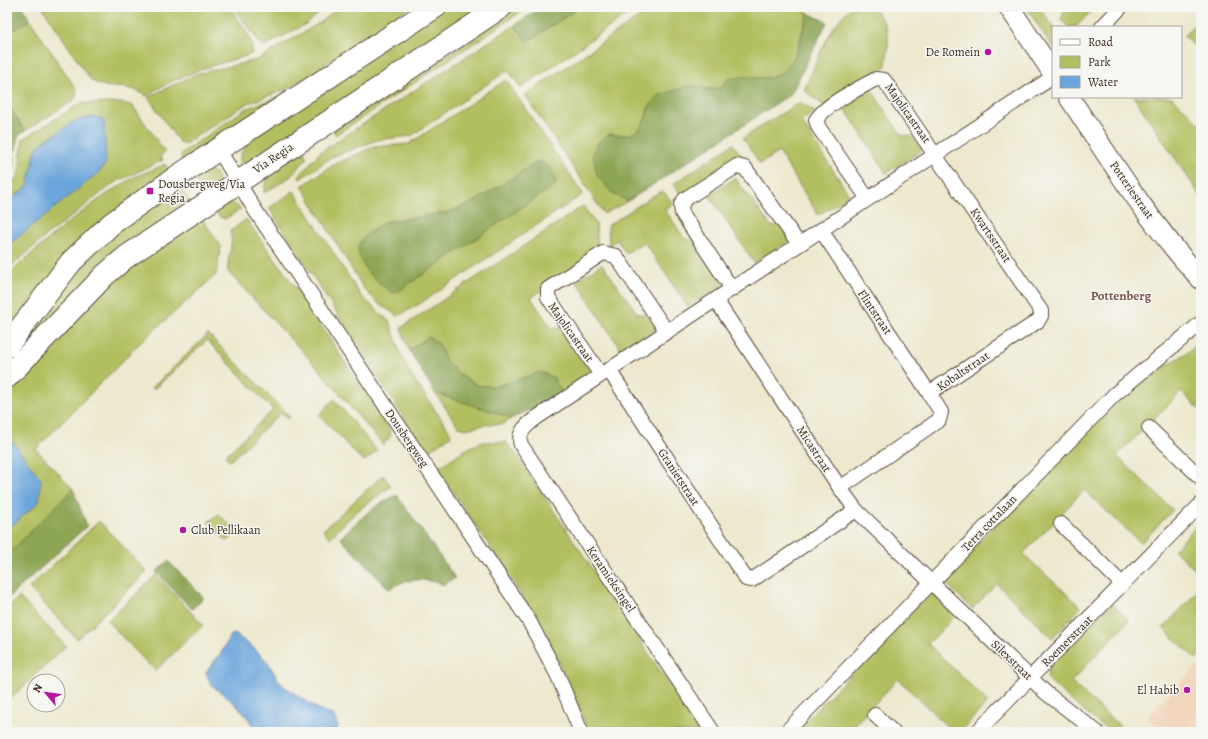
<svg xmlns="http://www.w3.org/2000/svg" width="1208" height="739" viewBox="0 0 1208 739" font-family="Alegreya,serif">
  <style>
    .built { fill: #f2d5bd }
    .green { fill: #b2bf61; stroke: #767440; fill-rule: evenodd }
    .forest { fill: #8da657; stroke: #64683a }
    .water { fill: #6ba5db; stroke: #53687c }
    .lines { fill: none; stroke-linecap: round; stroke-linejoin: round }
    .street-casing { stroke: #564638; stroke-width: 16 }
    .secondary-casing { stroke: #564638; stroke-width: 22 }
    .primary-casing { stroke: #564638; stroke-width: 24 }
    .street { stroke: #fff; stroke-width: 14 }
    .secondary { stroke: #fff; stroke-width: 20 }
    .primary { stroke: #fff; stroke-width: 22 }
    .poi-dot { fill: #b5179e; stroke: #f6f6f2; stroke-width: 1.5 }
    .labels { text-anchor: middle; stroke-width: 3; stroke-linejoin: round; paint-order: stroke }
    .poi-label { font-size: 12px; fill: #3b2a1e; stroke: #f6f6f2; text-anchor: end }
    .street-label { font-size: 12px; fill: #3b2a1e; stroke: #f6f6f2 }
    .neighbourhood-label { font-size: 13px; font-weight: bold; fill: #7f564c; stroke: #f6f6f2 }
  </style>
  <rect width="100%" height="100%" fill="#f6f6f2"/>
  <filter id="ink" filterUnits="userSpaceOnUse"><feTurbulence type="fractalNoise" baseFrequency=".025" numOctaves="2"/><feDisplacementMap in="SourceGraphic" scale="8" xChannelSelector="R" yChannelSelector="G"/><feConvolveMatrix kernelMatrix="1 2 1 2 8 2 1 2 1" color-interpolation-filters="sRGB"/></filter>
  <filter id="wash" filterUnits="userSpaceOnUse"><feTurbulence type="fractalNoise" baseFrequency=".012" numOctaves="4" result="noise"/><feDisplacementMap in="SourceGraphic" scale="16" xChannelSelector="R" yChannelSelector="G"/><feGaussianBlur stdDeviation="0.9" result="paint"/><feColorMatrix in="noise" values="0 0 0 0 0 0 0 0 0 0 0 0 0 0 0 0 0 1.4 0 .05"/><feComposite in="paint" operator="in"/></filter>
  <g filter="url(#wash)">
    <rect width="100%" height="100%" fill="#ede8ce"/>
    <path class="built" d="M 1201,662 L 1201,732 L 1162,732 L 1147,717 Z"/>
    <g class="green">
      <path d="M 42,7 L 233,7 L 233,12 C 239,22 257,42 251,54 L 246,56 C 211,66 177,75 146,96 C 127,81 106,93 90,79 Z"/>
      <path d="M 236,7 L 326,7 L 306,24 L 263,47 L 236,11 Z"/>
      <path d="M 338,7 L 410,7 L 290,88 L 246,104 L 185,144 L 179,142 L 148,97 L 196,74 L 257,60 L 321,22 Z"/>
      <path d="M 441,7 L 495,7 L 243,169 C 235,160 244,147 250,140 Z"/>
      <path d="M 518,7 L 528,7 L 336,135 L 333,131 Z"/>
      <path d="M 580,7 L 638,7 L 521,88 L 508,70 L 411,136 L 377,140 L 332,157 L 300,179 L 299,176 L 320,152 L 515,25 L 527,42 Z"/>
      <path d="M 654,7 L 796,7 L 808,13 L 794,59 L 781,73 L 771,78 L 762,78 L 720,88 L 705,90 L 690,86 L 648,107 C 644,131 634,138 610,134 L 612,193 L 628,201 L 604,214 L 525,95 Z"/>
      <path d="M 853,7 L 873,7 C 892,30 889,38 886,66 L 824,106 L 804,90 C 816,65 830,21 853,7 Z"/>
      <path d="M 1026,7 L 1039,7 L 1053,27 L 1053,48 Z"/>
      <path d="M 1069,7 L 1095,7 L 1076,27 L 1068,27 L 1061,20 L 1064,11 Z"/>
      <path d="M 1200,19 L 1201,20 L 1201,52 L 1184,36 Z"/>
      <path d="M 30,20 L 76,89 L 77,94 L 74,100 L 25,131 L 12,111 L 7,114 L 7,34 Z"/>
      <path d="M 506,80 L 583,194 L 421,303 L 398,316 L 379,304 L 364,289 L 302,186 L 333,165 L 373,147 L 409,144 ZM 539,161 L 545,164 L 552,172 L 380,285 L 385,222 L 450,212 L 474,202 Z"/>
      <path d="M 869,86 L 901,135 L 911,136 L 922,150 L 886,173 L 842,104 Z"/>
      <path d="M 286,94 L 186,167 L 181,159 L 182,153 L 245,109 Z"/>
      <path d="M 1134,97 L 1172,97 L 1201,125 L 1201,197 Z"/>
      <path d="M 800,102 L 815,112 L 801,121 L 850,196 L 818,215 L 779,152 L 760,164 L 743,138 Z"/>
      <path d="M 81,103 L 124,103 L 133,106 L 165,152 L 160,156 L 163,160 L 114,183 L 46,236 L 7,270 L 7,246 L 104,167 L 101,118 L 92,117 L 75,121 L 41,143 L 36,150 L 28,186 L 7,202 L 7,186 L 18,177 L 23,139 Z"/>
      <path d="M 733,144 L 743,158 L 683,197 L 673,184 Z"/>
      <path d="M 303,151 L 307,158 L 290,177 L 264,193 C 265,170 285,163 303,151 Z"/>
      <path d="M 165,164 L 171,173 L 155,183 L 153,180 L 145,185 L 150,191 L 7,340 L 7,276 C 44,242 83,208 126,182 C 138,174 152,171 165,164 Z"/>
      <path d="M 207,168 L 216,174 L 219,183 L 206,198 L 190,174 Z"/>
      <path d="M 735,178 L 771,226 L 783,226 L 792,239 L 754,263 L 709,195 Z"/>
      <path d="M 177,182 L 194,207 L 7,372 L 7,353 L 77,262 Z"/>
      <path d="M 294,191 L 361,296 L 390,322 L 400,352 L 410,374 L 449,430 L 451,436 L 426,452 L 269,208 Z"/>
      <path d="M 659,192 L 664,192 L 673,203 L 665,210 L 685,239 L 696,240 L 726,284 L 688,307 L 644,242 L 626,253 L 617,240 L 609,245 L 608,227 L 610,224 Z"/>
      <path d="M 225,201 L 233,203 L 241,209 L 225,219 L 220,217 L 211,205 Z"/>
      <path d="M 583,206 L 596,224 L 598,252 L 531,298 L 551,327 L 563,329 L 592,372 L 588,374 L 590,378 L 563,394 L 515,381 L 498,386 L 479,386 L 460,375 L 446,361 L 438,343 L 429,337 L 409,350 L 401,328 Z"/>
      <path d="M 198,213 L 221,246 L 216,275 L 141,342 L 36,449 L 73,489 L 7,555 L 7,530 L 39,502 L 12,441 L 7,447 L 7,383 L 115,273 Z"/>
      <path d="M 246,219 L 300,294 L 389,429 L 391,436 L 383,445 L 317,367 L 228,272 C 226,258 235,245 230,232 Z"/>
      <path d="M 602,264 L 638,314 L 652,315 L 660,327 L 622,351 L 576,281 Z"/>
      <path d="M 208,334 L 290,417 L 288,419 L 281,413 L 230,461 L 225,456 L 273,410 L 207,340 L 154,389 L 152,388 Z"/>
      <path d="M 1201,343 L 1201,411 L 1181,392 L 1117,456 L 1173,510 L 1141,543 L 1084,490 L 1023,554 L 1081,607 L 1052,638 L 997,584 L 972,609 L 942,579 L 1120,397 Z"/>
      <path d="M 435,393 L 512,418 L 503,424 L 484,425 L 465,429 L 458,426 Z"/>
      <path d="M 334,399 L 377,451 L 365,461 L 358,456 L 319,415 Z"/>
      <path d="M 483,442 L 506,442 L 514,451 L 701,732 L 588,732 C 555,635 493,552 437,468 L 470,447 Z"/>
      <path d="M 383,475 L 391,486 L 356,512 L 330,538 L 323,530 Z"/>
      <path d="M 219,514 L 237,532 L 227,542 L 208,522 Z"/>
      <path d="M 99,521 L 147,572 L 77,639 L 29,588 Z"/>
      <path d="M 1201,521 L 1201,575 L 1174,550 Z"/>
      <path d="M 156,575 L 203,625 L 155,671 L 107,621 Z"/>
      <path d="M 1201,588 L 1201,654 L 1196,659 L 1163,628 Z"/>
      <path d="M 930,592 L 955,616 L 928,644 L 988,702 L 960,732 L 953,732 L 898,679 L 848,732 L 795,732 Z"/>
      <path d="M 19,597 L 66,646 L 7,702 L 7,608 Z"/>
      <path d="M 1111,603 L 1129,620 L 1071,682 L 1122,728 L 1117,732 C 1104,732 1058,689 1047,678 L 1049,667 Z"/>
    </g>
    <g class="forest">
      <path d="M 7,7 L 22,7 L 30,20 L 7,34 Z"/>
      <path d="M 542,7 L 580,7 L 527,42 L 515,25 Z"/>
      <path d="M 808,13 L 827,22 L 791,94 L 628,201 L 612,193 L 597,175 L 593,155 L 598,142 L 610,134 C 658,143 636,101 666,93 C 673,91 682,87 690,86 C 699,86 709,92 719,88 C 723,86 725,81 728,79 C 731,78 737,78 740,77 C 754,76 768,82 781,73 C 799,59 802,34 808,13 Z"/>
      <path d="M 12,111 L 25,131 L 18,136 L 16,150 L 13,150 L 13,157 L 15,157 L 13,176 L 7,180 L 7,114 Z"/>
      <path d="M 539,161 C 548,165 557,174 555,185 L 397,292 L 393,293 C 376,282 358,266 358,245 L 367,234 L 385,222 L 450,212 L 474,202 Z"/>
      <path d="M 429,337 L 438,343 L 446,361 L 460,375 L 479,386 L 498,386 L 540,372 L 553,377 L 563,394 L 512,418 L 435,393 L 409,350 Z"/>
      <path d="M 73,489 L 87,526 L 7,599 L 7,555 Z"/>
      <path d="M 397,495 L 455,578 L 444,585 C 424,578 408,577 389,589 L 340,538 C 358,521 375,504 397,495 Z"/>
      <path d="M 168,561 L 204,598 L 192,609 L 156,572 Z"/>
    </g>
    <g class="water">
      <path d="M 92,117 L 101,118 L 104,121 L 106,163 L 98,173 L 7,246 L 7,202 L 28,186 L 36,150 L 39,145 L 75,121 Z"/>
      <path d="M 12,441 L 41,479 L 39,502 L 7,530 L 7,447 Z"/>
      <path d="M 235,634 L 255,649 L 267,661 L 279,681 L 285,687 L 318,709 L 333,715 L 338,726 L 337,732 L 256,732 C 250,719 241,709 230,700 C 219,689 211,690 206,672 L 221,653 L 231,635 Z"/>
    </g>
  </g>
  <g filter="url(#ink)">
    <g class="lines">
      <defs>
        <g id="street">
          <path d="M 1102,27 L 1121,7"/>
          <path d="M 219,150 L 255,210 L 529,621 L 558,676 L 581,732"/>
          <path d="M 821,230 L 929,393"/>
          <path d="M 732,289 L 682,213 L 681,205 L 685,199 L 737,166 L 745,168 L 799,244"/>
          <path d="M 716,300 L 840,488 L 856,510 L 1046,693 L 1097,732"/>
          <path d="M 609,370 L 746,579 L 752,580 L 856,510"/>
          <path d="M 601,375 L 548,297 L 548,289 L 603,253 L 616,256 L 667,332"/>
          <path d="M 1149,428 L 1201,478"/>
          <path d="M 840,488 L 939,420 L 941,412 L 929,393 L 1038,321 L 1041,316 L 1041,311 L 884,80 L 876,79 C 858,89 827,103 816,120 L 819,128 L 868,199"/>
          <path d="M 1061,524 L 1122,584"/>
          <path d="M 875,715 L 893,732"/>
          <path d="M 713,732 L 521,445 C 517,432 527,425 536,418 L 1053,77"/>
          <path d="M 786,732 L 1115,394 L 1201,323"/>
          <path d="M 977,732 L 1201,504"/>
        </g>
        <g id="secondary">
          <path d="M 1009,7 L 1053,73"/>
          <path d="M 1069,97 C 1110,159 1150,224 1201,279"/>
        </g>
        <g id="primary">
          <path d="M 7,346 L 71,262 L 111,224 L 178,176 L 435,7"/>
          <path d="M 7,377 L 105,275 L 126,257 L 501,7"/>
        </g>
      </defs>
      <use href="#street" class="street-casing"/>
      <use href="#secondary" class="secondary-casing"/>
      <use href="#primary" class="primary-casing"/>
      <use href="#street" class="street"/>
      <use href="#secondary" class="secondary"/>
      <use href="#primary" class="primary"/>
    </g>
  </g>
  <g class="poi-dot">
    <circle cx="988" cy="52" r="4"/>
    <rect x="146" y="187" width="8" height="8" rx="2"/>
    <circle cx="183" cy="530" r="4"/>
    <circle cx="1187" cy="690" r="4"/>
  </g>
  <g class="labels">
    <g class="poi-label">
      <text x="980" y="56">De Romein</text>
      <text x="158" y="188" text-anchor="start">Dousbergweg/Via<tspan x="158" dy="14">Regia</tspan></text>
      <text x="191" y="534" text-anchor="start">Club Pellikaan</text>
      <text x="1179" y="694">El Habib</text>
    </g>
    <g class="street-label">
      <text transform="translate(908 113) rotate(55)" y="4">Majolicastraat</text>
      <text transform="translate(273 158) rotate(-34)" y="4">Via Regia</text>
      <text transform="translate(1132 190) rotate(55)" y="4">Potteriestraat</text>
      <text transform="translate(991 235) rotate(56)" y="4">Kwartsstraat</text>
      <text transform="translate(875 312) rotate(56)" y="4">Flintstraat</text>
      <text transform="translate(571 332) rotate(55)" y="4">Majolicastraat</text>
      <text transform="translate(963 371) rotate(-34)" y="4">Kobaltstraat</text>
      <text transform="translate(407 438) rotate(56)" y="4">Dousbergweg</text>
      <text transform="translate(814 449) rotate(57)" y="4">Micastraat</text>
      <text transform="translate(679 477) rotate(57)" y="4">Granietstraat</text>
      <text transform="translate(989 523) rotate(-46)" y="4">Terra cottalaan</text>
      <text transform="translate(611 579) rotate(56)" y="4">Keramieksingel</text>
      <text transform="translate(1067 641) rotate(-45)" y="4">Roemerstraat</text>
      <text transform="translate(1012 660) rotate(44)" y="4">Silexstraat</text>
    </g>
    <g class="neighbourhood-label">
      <text x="1121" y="300">Pottenberg</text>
    </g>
  </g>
  <rect width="1208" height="739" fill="none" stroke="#f6f6f2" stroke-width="24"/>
  <rect x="1052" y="26" width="130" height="72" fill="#f6f6f2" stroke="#aba49d"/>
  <rect x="1060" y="39" width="20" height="6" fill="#ffffff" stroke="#aba49d"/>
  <text x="1088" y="46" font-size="12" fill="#3b2a1e">Road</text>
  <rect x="1060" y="56" width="20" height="12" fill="#b2bf61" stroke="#aba49d"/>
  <text x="1088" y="66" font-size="12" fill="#3b2a1e">Park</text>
  <rect x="1060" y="76" width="20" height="12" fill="#6ba5db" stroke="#aba49d"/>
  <text x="1088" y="86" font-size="12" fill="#3b2a1e">Water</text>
  <g transform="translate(46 693) rotate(299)"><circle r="19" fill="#f6f6f2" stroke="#aba49d"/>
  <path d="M0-3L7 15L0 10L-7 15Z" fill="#b5179e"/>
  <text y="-6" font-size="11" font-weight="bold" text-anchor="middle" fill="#3b2a1e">N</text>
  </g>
</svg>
